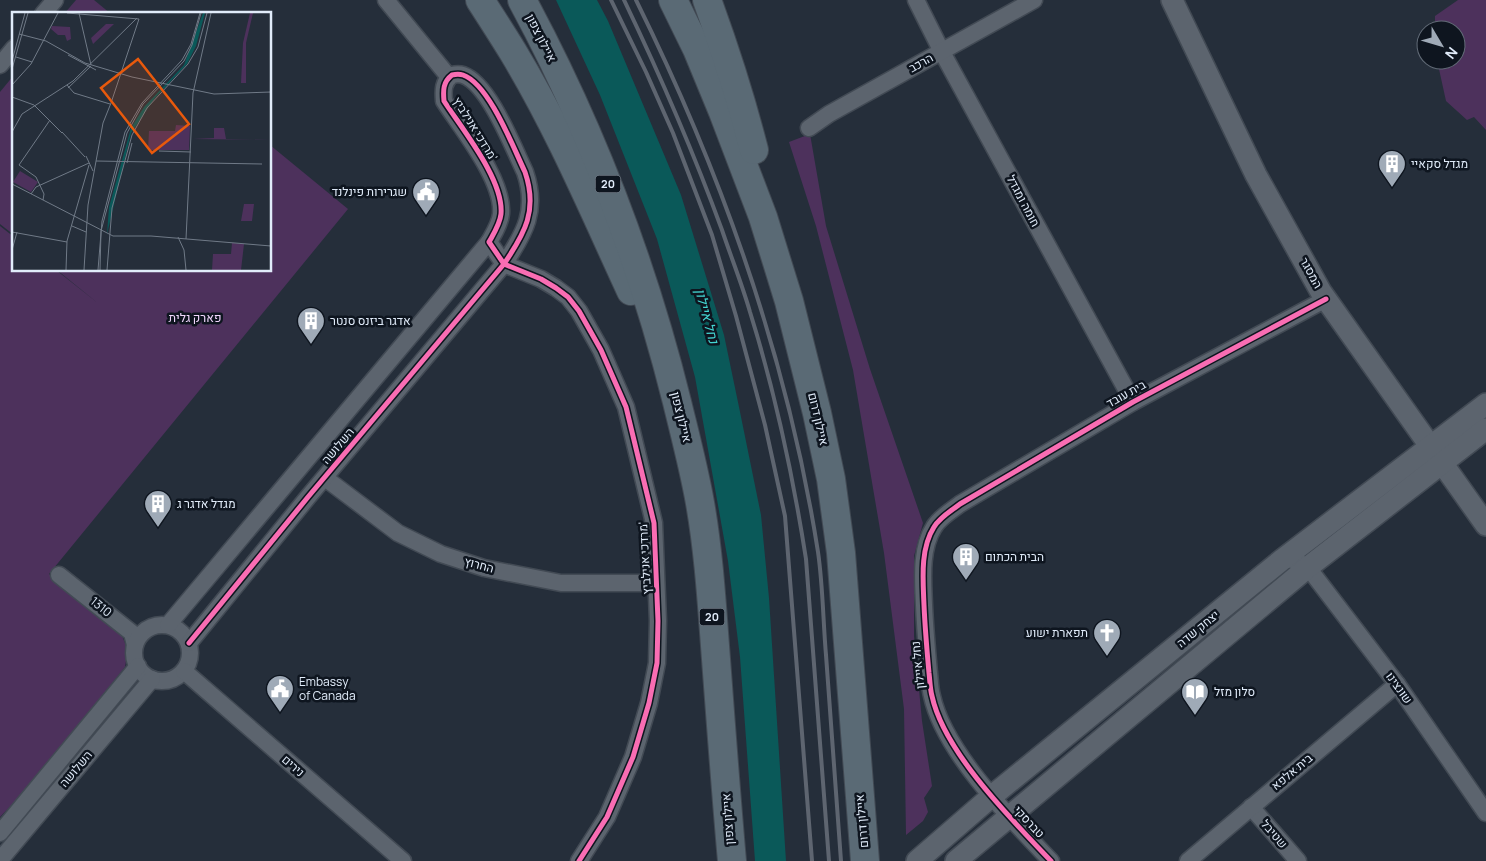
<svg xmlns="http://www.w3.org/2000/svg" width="1486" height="861" viewBox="0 0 1486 861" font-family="Manrope,Heebo,sans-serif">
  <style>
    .green { fill: #4d315c }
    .water { fill: #0a5959 }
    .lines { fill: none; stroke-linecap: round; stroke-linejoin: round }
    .minor-casing { stroke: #424a54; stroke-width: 19 }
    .tertiary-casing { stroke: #424a54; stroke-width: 24 }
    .motorway-casing { stroke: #424a54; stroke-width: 30 }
    .minor { stroke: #5c646e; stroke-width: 16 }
    .tertiary { stroke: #5c646e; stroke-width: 21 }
    .motorway { stroke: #5a6a75; stroke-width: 28 }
    .rail { stroke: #5e6570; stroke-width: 4 }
    .cycleway-casing { stroke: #0e151f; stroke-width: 8 }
    .cycleway { stroke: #f96db3; stroke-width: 5 }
    .labels { text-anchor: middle; stroke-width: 5; stroke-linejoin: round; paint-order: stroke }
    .shield { fill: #0e151f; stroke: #a2acb8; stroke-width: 1 }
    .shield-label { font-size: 11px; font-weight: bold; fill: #e1ecfa }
    .street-label { font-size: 12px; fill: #e1ecfa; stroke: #0e151f }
    .poi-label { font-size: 12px; fill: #e1ecfa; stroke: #0e151f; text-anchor: start }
    .park-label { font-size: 12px; fill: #f3d8ff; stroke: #0e151f }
    .water-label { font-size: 14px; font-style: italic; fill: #44d6d3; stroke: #0e151f }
    .inset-road { fill: none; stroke: #707a87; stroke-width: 1 }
    .view { fill: #e8590c; fill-opacity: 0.15; stroke: #e8590c; stroke-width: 2.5 }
    .inset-edge { fill: none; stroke: #e1ecfa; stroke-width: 2.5 }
  </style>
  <rect width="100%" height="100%" fill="#252e3a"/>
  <g class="green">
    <path d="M 76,0 L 94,0 L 111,14 L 64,14 Z"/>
    <path d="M 1458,0 L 1486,0 L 1486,130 L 1474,117 L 1467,120 L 1446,101 L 1437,60 L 1456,60 L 1456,30 L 1435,30 L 1435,16 Z"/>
    <path d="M 14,75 L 14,235 L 0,224 L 0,92 Z"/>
    <path d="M 810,134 L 826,226 L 870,369 L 923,523 L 914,556 L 914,636 L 922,721 L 932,786 L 924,798 L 928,812 L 923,821 L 906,835 L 904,709 L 884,553 L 853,370 L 816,226 L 789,142 Z"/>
    <path d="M 270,145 L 348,209 L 49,574 L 88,609 L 122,636 L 128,650 L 125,667 L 27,789 L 0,817 L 0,226 L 14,237 L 14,270 L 56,270 L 99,304 L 57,270 L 270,270 Z"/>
  </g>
  <path class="water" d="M 556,0 L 597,0 L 608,21 L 681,195 L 724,335 L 739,407 L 761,515 L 769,598 L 786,861 L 755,861 L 740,657 L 728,561 L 695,377 L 657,239 L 600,95 Z"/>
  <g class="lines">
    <defs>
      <g id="minor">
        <path d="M 386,0 L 449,77"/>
        <path d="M 916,0 L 942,52 L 1133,402"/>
        <path d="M 43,14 L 55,0"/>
        <path d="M 0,65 L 14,48"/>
        <path d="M 809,128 L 829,114 L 1034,0"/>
        <path d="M 325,478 L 398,533 L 441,554 L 484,568 L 561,583 L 656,583"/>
        <path d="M 1283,559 C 1297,559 1304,564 1313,574 L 1397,684 L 1486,813"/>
        <path d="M 59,575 L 132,633 L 135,645"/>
        <circle cx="162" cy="653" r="28"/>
        <path d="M 168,625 L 489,242"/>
        <path d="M 189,643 L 308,497 L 504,264 C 525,233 538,210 525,172 C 513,147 489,84 463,75 C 460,74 456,74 452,75 C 443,82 443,90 444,101 C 462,129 504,180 501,214 C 500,224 494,233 489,242 L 504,264 L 541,279 L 556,288 L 568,297 L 579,311 L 601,350 L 626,407 L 654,523 L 658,621 L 657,663 L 649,703 L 633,757 L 607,817 L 579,861"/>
        <path d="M 184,671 L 403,861"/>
        <path d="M 1251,807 L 1298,861"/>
        <path d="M 0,833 L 138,666"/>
        <path d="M 0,860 L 152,679"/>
        <path d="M 1051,861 C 1012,820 944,752 932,696 C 930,689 930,681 929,673 C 927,651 925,628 924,605 C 923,580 920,549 934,527 C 940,517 951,511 960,504 L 1133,402 L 1326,299"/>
        <path d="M 1188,861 L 1397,684"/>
      </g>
      <g id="tertiary">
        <path d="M 1172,0 L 1256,175 L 1321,292 L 1486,525"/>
        <path d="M 917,861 L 992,796 L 1283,559 L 1486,404"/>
        <path d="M 956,861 L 1307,568 L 1486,429"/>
      </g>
      <g id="motorway">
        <path d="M 480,0 C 491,17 502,34 513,52 C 559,128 594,211 631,291"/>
        <path d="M 522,0 C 591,128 642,261 677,402 C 685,435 694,469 700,503 C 709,554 712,607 716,659 C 721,726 726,794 732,861"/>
        <path d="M 673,0 L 697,49 L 723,112 L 763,217 L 789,301 L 817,413 L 831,479 L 841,553 L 865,861"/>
        <path d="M 707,0 C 725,49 741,99 754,150"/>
      </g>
    </defs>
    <use href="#minor" class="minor-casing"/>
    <use href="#tertiary" class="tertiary-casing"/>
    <use href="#motorway" class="motorway-casing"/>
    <use href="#minor" class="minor"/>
    <use href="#tertiary" class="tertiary"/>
    <use href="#motorway" class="motorway"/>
    <g class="rail">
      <path d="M 611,0 L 646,72 L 673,133 L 712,235 L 736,316 L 765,425 L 785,516 L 812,861"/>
      <path d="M 624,0 C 660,75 693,151 722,230 C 731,257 742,284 750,312 C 775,392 793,476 806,559 L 829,861"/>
      <path d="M 636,0 C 722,174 788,360 818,552 C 823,586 823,621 826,655 C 831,724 836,792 841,861"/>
    </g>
    <defs>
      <g id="cycleway">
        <path d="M 189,643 L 308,497 L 504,264 C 525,233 538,210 525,172 C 513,147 489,84 463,75 C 460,74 456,74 452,75 C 443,82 443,90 444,101 C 462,129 504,180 501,214 C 500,224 494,233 489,242 L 504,264 L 541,279 L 556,288 L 568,297 L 579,311 L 601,350 L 626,407 L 654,523 L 658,621 L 657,663 L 649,703 L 633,757 L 607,817 L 579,861"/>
        <path d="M 1051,861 C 1012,820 944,752 932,696 C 930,689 930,681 929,673 C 927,651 925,628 924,605 C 923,580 920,549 934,527 C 940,517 951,511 960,504 L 1133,402 L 1326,299"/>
      </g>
    </defs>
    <use href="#cycleway" class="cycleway-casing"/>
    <use href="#cycleway" class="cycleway"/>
  </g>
  <defs>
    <symbol id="building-pin" viewBox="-11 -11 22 30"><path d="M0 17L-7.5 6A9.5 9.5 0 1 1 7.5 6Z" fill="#9faab7" stroke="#0e151f"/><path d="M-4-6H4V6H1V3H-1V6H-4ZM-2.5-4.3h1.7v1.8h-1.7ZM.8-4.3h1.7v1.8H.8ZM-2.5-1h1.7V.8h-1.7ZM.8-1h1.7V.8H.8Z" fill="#fff"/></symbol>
    <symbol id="civic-pin" viewBox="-11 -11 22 30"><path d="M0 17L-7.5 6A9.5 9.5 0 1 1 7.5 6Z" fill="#9faab7" stroke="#0e151f"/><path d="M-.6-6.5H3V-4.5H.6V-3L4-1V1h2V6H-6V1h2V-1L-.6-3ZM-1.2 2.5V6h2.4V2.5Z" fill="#fff"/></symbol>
    <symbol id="church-pin" viewBox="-11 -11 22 30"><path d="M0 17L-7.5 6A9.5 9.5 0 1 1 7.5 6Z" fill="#9faab7" stroke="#0e151f"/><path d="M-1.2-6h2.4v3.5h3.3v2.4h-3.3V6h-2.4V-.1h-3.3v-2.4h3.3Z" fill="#fff"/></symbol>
    <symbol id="library-pin" viewBox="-11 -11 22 30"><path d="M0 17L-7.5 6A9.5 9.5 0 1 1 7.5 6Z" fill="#9faab7" stroke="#0e151f"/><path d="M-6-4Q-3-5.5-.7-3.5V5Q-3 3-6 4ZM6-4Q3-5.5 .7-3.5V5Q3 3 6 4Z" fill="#fff"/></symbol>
  </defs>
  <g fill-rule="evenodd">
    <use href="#building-pin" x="1376" y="148" width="32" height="43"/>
    <use href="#civic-pin" x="410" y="176" width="32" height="43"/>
    <use href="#building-pin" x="295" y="305" width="32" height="43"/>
    <use href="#building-pin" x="142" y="488" width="32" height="43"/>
    <use href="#building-pin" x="950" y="541" width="32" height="43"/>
    <use href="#church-pin" x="1091" y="617" width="32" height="43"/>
    <use href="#civic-pin" x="264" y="673" width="32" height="43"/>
    <use href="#library-pin" x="1179" y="676" width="32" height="43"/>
  </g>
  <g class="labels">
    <g class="shield">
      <rect x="595.5" y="175.5" width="25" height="17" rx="4"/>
      <rect x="699.5" y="608.5" width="25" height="17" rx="4"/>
    </g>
    <g class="shield-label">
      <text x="608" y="188">20</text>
      <text x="712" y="621">20</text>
    </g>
    <g class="street-label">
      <text transform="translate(541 38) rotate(63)" y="4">איילון צפון</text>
      <text transform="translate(921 63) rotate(-29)" y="4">הרכב</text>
      <text transform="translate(475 129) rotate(58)" y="4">מרדכי אנילביץ'</text>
      <text transform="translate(1023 201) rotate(62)" y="4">חומה ומגדל</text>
      <text transform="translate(1311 273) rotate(61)" y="4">המסגר</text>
      <text transform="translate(1126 394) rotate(-29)" y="4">בית עובד</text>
      <text transform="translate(681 417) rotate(76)" y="4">איילון צפון</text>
      <text transform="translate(818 419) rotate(77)" y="4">איילון דרום</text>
      <text transform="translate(338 446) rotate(-50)" y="4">השלושה</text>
      <text transform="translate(645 558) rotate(-93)" y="4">מרדכי אנילביץ'</text>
      <text transform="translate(479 565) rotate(15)" y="4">החרוץ</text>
      <text transform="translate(101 607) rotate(39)" y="4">1310</text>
      <text transform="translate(1198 629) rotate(-39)" y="4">יצחק שדה</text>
      <text transform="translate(918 665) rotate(-96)" y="4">נחל איילון</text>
      <text transform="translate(1399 688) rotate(54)" y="4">שונצינו</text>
      <text transform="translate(293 766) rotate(41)" y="4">נירים</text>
      <text transform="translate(76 769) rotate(-50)" y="4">השלושה</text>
      <text transform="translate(1292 772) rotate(-40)" y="4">בית אלפא</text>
      <text transform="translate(728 819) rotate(-94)" y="4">איילון צפון</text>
      <text transform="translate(862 821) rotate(-95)" y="4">איילון דרום</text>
      <text transform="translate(1029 822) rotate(47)" y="4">טברסקי</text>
      <text transform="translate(1274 834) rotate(49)" y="4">שטיבל</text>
    </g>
    <g class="poi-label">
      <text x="1411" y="168">מגדל סקאיי</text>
      <text x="407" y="196" text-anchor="end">שגרירות פינלנד</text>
      <text x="330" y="325">אדגר ביזנס סנטר</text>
      <text x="177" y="508">מגדל אדגר ג</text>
      <text x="985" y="561">הבית הכתום</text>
      <text x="1088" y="637" text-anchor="end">תפארת ישוע</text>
      <text x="299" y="686">Embassy<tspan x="299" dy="14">of Canada</tspan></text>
      <text x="1214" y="696">סלון מזל</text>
    </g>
    <g class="park-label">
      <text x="195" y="322">פארק גלית</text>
    </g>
    <g class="water-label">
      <text transform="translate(707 316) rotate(75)" y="5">נחל איילון</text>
    </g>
  </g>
  <g transform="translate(12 12)">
    <rect width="259" height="259" fill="#252e3a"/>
    <path d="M 238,1 L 241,1 L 234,31 L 234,71 L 229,71 L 231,31 ZM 94,12 L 102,12 L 81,32 L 79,26 ZM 40,14 L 58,15 L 59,27 L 55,29 L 53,23 L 46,23 L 39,17 ZM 164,113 L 178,114 L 177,138 L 136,138 L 137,119 L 163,119 ZM 202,116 L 212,116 L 214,127 L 259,128 L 181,127 L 202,126 ZM 8,159 L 26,170 L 19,180 L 1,170 ZM 232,192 L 242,192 L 240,209 L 229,209 ZM 220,231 L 232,232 L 229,258 L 200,258 L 201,242 L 219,242 Z" fill="#4d315c"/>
    <path d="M 191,1 L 193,1 L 184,34 L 175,52 L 143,86 L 119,121 L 95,222 L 97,195 L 119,116 L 132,95 L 172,53 Z" fill="#0a5959"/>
    <path class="inset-road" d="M 55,1 L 127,7 L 99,91M 67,1 L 79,53M 7,22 L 34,29 L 73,51 L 120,65 L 202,82 L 259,80M 56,43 L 84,58M 4,45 L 20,50M 0,49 L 13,1M 0,57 L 16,1M 0,73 L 19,52 L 46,1M 55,73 L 62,81 L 98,92M 56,76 L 79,54M 0,85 L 22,93 L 50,121M 0,120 L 10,102 L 61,69 L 125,6M 50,120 L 73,145M 147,139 L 179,140M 74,144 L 81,159M 84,149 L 250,152M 115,151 L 120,131M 0,172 L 101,224 L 139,224 L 259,234M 19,182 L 24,175 L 77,151M 31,188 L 32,182 L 24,165 L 7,153 L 38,108M 60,214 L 74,220M 0,220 L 55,230M 166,225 L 172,238 L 174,258M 174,227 L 181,81 L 199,1M 0,238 L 5,220M 54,258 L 55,229 L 77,153M 72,258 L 76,193 L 91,111 L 99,91M 86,258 L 90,209 L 113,120 L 130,91 L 170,48 L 179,32 L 188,1M 88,258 L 89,219 L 115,121 L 131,92 L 172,49 L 180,33 L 189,1M 95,258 L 100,196 L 120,123 L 135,96 L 176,52 L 186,35 L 195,1"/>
    <path class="view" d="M 126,47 L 177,112 L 140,141 L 89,76 Z"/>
    <rect width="259" height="259" class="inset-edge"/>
  </g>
  <g transform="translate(1441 45) rotate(128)"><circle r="24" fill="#0e151f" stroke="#626b77"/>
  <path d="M0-4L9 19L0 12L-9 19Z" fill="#9faab7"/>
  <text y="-8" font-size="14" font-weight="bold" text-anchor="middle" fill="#e1ecfa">N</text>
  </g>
</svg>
